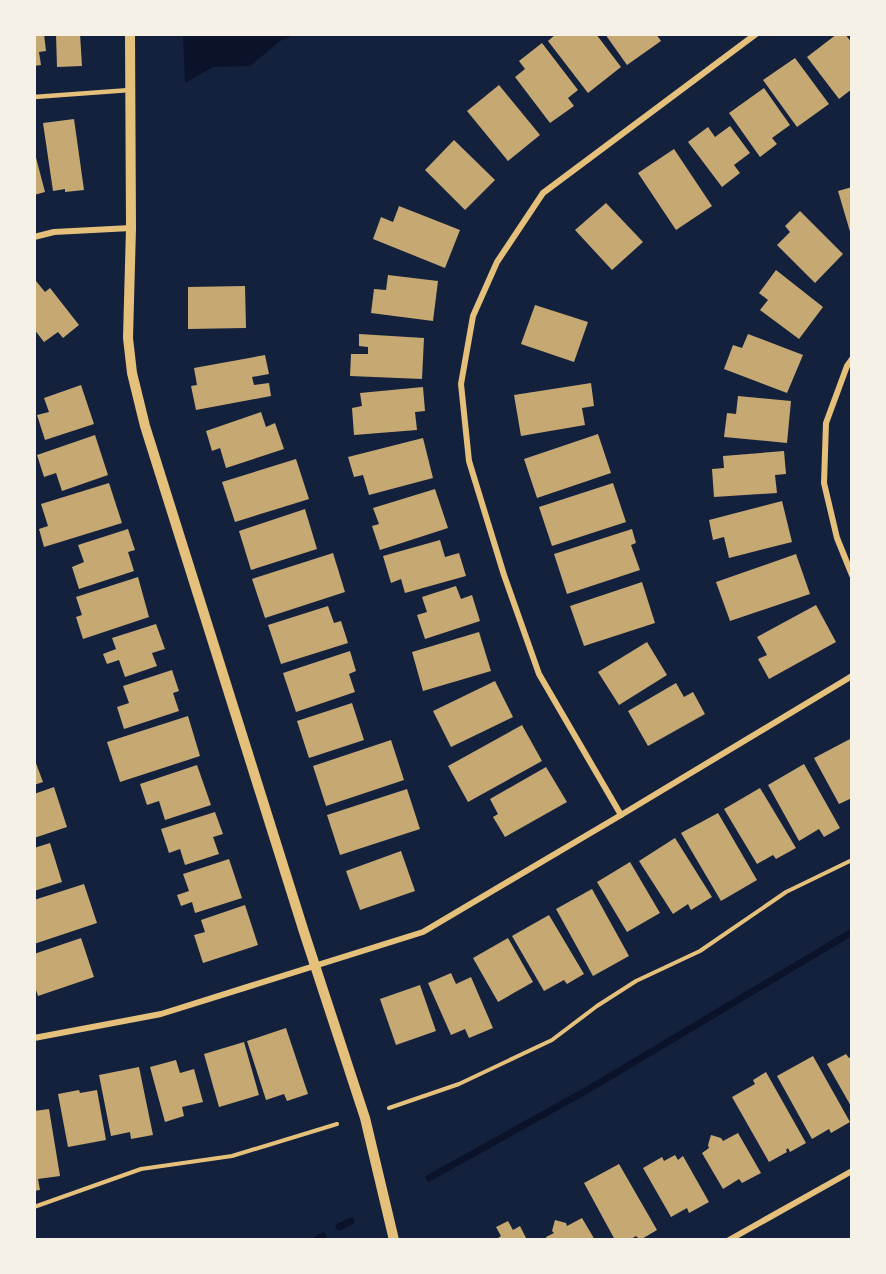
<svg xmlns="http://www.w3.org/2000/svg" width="886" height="1274" viewBox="0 0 886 1274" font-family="'Roboto Condensed',sans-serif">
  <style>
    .water { fill: #0b132b }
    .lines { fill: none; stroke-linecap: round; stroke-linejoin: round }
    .stream { stroke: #0b132b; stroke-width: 7 }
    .building { fill: #c6a872 }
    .path { stroke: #e5c07b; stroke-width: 4 }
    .service { stroke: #e5c07b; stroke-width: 4.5 }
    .minor { stroke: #e5c07b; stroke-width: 6 }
    .tertiary { stroke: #e5c07b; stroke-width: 10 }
  </style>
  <rect width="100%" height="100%" fill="#14213d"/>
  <path class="water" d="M 183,35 L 183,34 L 294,35 L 280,41 L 250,66 L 213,67 L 185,83 Z"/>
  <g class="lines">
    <g class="stream">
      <path d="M 429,1178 L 589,1089 L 852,932"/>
      <path d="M 339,1227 L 351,1221"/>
      <path d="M 316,1240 L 323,1236"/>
    </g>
  </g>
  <g class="building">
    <path d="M 34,34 L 44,34 L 46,51 L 39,52 L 41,65 L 34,66 Z"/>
    <path d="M 56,34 L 80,34 L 82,66 L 57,67 Z"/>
    <path d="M 556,34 L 596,34 L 621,67 L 588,93 L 548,41 Z"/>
    <path d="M 605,34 L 656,34 L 661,41 L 627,65 Z"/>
    <path d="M 837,34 L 845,34 L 852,43 L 852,89 L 839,99 L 807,57 Z"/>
    <path d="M 542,43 L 578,90 L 568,98 L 574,106 L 550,123 L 515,77 L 525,69 L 519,61 Z"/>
    <path d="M 795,58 L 829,104 L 797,127 L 763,80 Z"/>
    <path d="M 499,85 L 540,135 L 508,161 L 467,111 Z"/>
    <path d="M 764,88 L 790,125 L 772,138 L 777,144 L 760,157 L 729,113 Z"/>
    <path d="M 74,119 L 84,190 L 65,192 L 65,189 L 53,191 L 43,123 Z"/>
    <path d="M 730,126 L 750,153 L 734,165 L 740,173 L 722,187 L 688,142 L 708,127 L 715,137 Z"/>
    <path d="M 454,140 L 495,180 L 465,210 L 425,170 Z"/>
    <path d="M 674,149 L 712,206 L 676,230 L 638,173 Z"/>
    <path d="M 34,150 L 45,192 L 34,195 Z"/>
    <path d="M 852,187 L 852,235 L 851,235 L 838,191 Z"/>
    <path d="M 606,203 L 643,242 L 612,270 L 575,230 Z"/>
    <path d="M 399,206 L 460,230 L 445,268 L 373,239 L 381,217 L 393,222 Z"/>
    <path d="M 800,211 L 843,254 L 815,283 L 777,245 L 790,232 L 785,226 Z"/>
    <path d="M 776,270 L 823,307 L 799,339 L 760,310 L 768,300 L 759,293 Z"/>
    <path d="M 388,275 L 438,281 L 433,321 L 371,313 L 374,289 L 386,290 Z"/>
    <path d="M 36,281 L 45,292 L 50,288 L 79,325 L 63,338 L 58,332 L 44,342 L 34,329 L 34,282 Z"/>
    <path d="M 245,286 L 246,328 L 188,329 L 188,287 Z"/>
    <path d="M 535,305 L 588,322 L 574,362 L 521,344 Z"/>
    <path d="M 359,334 L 424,338 L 422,379 L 350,376 L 351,354 L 368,354 L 368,347 L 359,346 Z"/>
    <path d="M 748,334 L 803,355 L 787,393 L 724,369 L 733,345 L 742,348 Z"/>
    <path d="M 265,355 L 269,374 L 252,377 L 254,385 L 269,383 L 271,396 L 196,410 L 191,386 L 197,385 L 194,368 Z"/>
    <path d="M 591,383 L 594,406 L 582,408 L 585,425 L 521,436 L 514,395 Z"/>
    <path d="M 81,385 L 94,424 L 45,440 L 37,415 L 49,412 L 44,398 Z"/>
    <path d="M 423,387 L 425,411 L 415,412 L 417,430 L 354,435 L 352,408 L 362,406 L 360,393 Z"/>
    <path d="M 738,396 L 791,401 L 787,443 L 724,437 L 727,413 L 736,414 Z"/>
    <path d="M 261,412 L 266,427 L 275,423 L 284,449 L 226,468 L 220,448 L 212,451 L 206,431 Z"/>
    <path d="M 598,434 L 611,473 L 537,498 L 524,459 Z"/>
    <path d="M 95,435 L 108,475 L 62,491 L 56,473 L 44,477 L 37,455 Z"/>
    <path d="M 423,438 L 433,478 L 369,495 L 363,475 L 354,477 L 348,457 Z"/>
    <path d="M 784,451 L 786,474 L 775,475 L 777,493 L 714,497 L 712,469 L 724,468 L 723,456 Z"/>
    <path d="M 296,459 L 309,499 L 235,522 L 222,482 Z"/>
    <path d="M 109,483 L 122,523 L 44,547 L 39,529 L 48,526 L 41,504 Z"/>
    <path d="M 613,483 L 626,522 L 552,546 L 539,507 Z"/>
    <path d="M 435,489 L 448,528 L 380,550 L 372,526 L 379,524 L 373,508 Z"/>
    <path d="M 782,501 L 792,542 L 729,558 L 724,537 L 713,540 L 709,520 Z"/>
    <path d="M 305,509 L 317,549 L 251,570 L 239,531 Z"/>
    <path d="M 128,529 L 135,550 L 128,552 L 134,571 L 79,589 L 72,567 L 84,562 L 78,545 Z"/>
    <path d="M 632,529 L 636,543 L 631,545 L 640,570 L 567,594 L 554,554 Z"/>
    <path d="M 440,540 L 445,557 L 459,553 L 466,576 L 405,593 L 401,579 L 391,583 L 383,556 Z"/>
    <path d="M 333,553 L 345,592 L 265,618 L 252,579 Z"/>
    <path d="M 796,554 L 810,594 L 730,621 L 716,582 Z"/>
    <path d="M 138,577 L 149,617 L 83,639 L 76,617 L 82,615 L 76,597 Z"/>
    <path d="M 642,582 L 655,623 L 584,646 L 570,606 Z"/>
    <path d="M 456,586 L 461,599 L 472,595 L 480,621 L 425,639 L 417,615 L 427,612 L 422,597 Z"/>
    <path d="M 816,605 L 836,642 L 769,679 L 758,659 L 767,655 L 757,637 Z"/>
    <path d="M 328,606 L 334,623 L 341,621 L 348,643 L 281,664 L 268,625 Z"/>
    <path d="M 156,624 L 165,649 L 152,653 L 157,666 L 125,677 L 119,660 L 107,664 L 103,654 L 116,649 L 112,638 Z"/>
    <path d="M 479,632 L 491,671 L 423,691 L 412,652 Z"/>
    <path d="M 647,642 L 667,675 L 619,705 L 598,672 Z"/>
    <path d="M 350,651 L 356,671 L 349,674 L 355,692 L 296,712 L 283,673 Z"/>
    <path d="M 172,670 L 179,691 L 173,693 L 179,711 L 124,729 L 117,707 L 129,703 L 123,686 Z"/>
    <path d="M 495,681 L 513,717 L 451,747 L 433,711 Z"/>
    <path d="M 676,683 L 684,697 L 693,692 L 705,714 L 648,746 L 628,711 Z"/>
    <path d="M 352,703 L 364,740 L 309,758 L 297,721 Z"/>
    <path d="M 188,716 L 200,756 L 120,782 L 107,742 Z"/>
    <path d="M 522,725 L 542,761 L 468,802 L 448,766 Z"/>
    <path d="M 850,739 L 852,798 L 839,804 L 814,758 Z"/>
    <path d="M 391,740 L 404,780 L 326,806 L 313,766 Z"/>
    <path d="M 34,758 L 43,782 L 34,785 Z"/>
    <path d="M 804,764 L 840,828 L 824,837 L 819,829 L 799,841 L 768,785 Z"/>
    <path d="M 197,765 L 211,805 L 165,820 L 159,801 L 147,805 L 140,784 Z"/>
    <path d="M 546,767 L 567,802 L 505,837 L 493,817 L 498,814 L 490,799 Z"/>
    <path d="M 54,787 L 67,827 L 34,838 L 34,794 Z"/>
    <path d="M 760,788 L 796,848 L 776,859 L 773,855 L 757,864 L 724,809 Z"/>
    <path d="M 407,789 L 420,829 L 340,855 L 327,815 Z"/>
    <path d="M 215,812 L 223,834 L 213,837 L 219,854 L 185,865 L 180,849 L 169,853 L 161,829 Z"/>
    <path d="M 718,813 L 757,880 L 721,901 L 681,833 Z"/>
    <path d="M 675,838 L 712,897 L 691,910 L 688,904 L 673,914 L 639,861 Z"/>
    <path d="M 50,843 L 62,882 L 34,891 L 34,848 Z"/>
    <path d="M 401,851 L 415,891 L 360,910 L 346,871 Z"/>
    <path d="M 229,859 L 242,898 L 195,913 L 192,902 L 181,906 L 177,895 L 189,891 L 183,874 Z"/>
    <path d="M 630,862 L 660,913 L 627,932 L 597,882 Z"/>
    <path d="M 84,884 L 97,923 L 34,944 L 34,900 Z"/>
    <path d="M 592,889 L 629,956 L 593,976 L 556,909 Z"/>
    <path d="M 245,905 L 258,945 L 203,963 L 194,935 L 205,932 L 201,920 Z"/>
    <path d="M 549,915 L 584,974 L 567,984 L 564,980 L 544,991 L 512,936 Z"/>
    <path d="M 81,938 L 94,977 L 38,996 L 34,984 L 34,954 Z"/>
    <path d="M 508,938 L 533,982 L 498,1002 L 473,958 Z"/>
    <path d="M 451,973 L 456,984 L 471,977 L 493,1028 L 469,1038 L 465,1029 L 451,1035 L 428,983 Z"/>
    <path d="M 420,985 L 436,1031 L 396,1045 L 380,999 Z"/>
    <path d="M 286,1028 L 308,1094 L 287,1101 L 284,1094 L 266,1100 L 247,1041 Z"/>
    <path d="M 244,1042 L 259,1095 L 219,1107 L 204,1054 Z"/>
    <path d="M 846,1054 L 849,1058 L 852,1056 L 852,1108 L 827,1064 Z"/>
    <path d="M 813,1056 L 850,1122 L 831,1133 L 829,1129 L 812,1139 L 777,1076 Z"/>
    <path d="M 176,1060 L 180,1073 L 194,1069 L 203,1102 L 182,1107 L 184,1116 L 165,1122 L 150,1067 Z"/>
    <path d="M 139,1067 L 153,1135 L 131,1139 L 130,1132 L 111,1136 L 99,1075 Z"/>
    <path d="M 766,1072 L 806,1143 L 790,1152 L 788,1148 L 786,1150 L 787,1152 L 769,1162 L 732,1097 L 755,1084 L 753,1080 Z"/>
    <path d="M 79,1090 L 80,1093 L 97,1090 L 106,1140 L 68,1147 L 58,1094 Z"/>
    <path d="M 49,1109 L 60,1176 L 38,1179 L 40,1190 L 34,1191 L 34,1111 Z"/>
    <path d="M 738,1133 L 761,1173 L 742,1183 L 739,1179 L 723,1189 L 702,1153 L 709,1148 L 708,1145 L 711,1135 L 721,1138 L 723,1141 Z"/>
    <path d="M 675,1155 L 678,1160 L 683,1156 L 709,1202 L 689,1213 L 687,1208 L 671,1217 L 643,1168 L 662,1157 L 664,1161 Z"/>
    <path d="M 619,1164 L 657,1230 L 640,1240 L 636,1236 L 629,1240 L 615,1240 L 584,1183 Z"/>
    <path d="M 582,1218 L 595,1240 L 547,1240 L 546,1237 L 554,1233 L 552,1231 L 555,1220 L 566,1223 L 567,1226 Z"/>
    <path d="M 508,1221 L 513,1230 L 520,1226 L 527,1240 L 495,1240 L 501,1236 L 496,1227 Z"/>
  </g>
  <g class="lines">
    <g class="path">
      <path d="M 389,1108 L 459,1084 L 552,1040 L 597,1006 L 636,981 L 700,951 L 786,892 L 852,860"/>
      <path d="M 34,1207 L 141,1169 L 232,1156 L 337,1124"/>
    </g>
    <path class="service" d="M 34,97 L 130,90"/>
    <g class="minor">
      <path d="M 34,237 L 54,232 L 131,228"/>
      <path d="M 852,359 L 847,366 L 826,423 L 824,483 L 837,538 L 852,575"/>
      <path d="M 621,815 L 539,674 L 504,575 L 469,461 L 461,384 L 473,316 L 497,262 L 543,193 L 756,34"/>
      <path d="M 34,1038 L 161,1014 L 423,932 L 621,815 L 852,676"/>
      <path d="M 729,1240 L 852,1171"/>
    </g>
    <path class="tertiary" d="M 130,34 L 131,228 L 128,338 L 132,373 L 145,426 L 304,932 L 365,1118 L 394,1240"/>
  </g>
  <rect width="886" height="1274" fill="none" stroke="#f6f1e7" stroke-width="72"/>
</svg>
